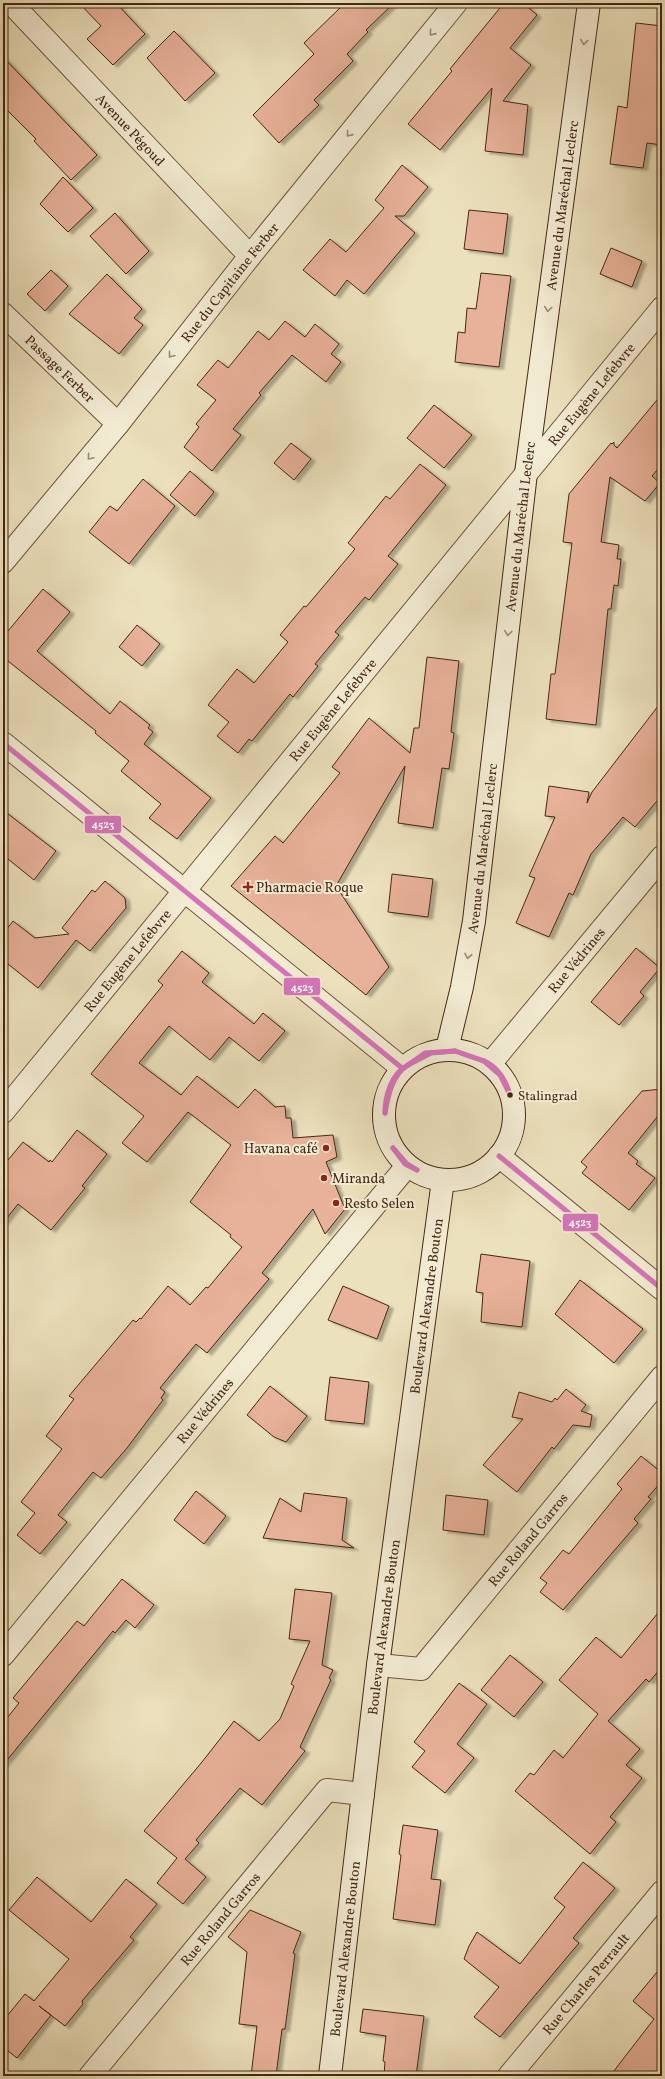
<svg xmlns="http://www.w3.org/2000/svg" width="665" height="2079" viewBox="0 0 665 2079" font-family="Vollkorn,serif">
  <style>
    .building { fill: #e8b199; stroke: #462815; filter: url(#shadow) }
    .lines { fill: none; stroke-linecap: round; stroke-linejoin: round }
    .street-casing { stroke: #70563f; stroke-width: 24 }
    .secondary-casing { stroke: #462815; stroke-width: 24 }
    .street { stroke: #f3ecd4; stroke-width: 22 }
    .secondary { stroke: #f3ecd4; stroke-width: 22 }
    .bus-1-casing { stroke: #f3ecd4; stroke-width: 8 }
    .bus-1 { stroke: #d674ba; stroke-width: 5 }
    .oneway { stroke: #9c8a74 }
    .poi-dot { fill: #8f2418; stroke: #f3ecd4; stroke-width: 1.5 }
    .bus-dot { fill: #462815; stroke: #f3ecd4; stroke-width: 1.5 }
    .labels { text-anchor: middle; stroke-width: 4; stroke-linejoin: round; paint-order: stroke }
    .bus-label { font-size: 13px; fill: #462815; stroke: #f3ecd4; text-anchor: start }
    .street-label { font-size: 14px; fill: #462815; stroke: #f3ecd4 }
    .poi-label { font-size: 14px; fill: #462815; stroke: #f3ecd4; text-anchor: start }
    .line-badge { stroke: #f3ecd4; stroke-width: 1.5 }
    .badge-label { font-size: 11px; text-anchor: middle; font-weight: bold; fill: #fff }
  </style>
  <defs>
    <filter id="shadow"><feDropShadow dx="4.5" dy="2.5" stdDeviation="1" flood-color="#0004"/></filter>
  </defs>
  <rect width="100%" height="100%" fill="#ece1bd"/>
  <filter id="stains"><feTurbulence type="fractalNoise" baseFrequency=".005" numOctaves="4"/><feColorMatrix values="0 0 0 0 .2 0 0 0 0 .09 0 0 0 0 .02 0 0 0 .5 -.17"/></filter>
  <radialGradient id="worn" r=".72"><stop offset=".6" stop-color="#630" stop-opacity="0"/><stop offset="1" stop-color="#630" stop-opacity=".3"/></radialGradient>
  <g class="building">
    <path d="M 79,3 L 116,3 L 145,34 L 113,65 L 87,39 L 101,26 Z"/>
    <path d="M 345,3 L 394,3 L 366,30 L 368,32 L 347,54 L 353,61 L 314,100 L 319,105 L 279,143 L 253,115 L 314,54 L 304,43 Z"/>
    <path d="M 504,3 L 523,3 L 537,15 L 510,48 L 531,65 L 503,101 L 528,105 L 523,155 L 485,151 L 492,88 L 440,150 L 408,124 L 452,71 L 450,69 Z"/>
    <path d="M 636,23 L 662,26 L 662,145 L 647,143 L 643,168 L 610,164 L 618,106 L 627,108 Z"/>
    <path d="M 174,31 L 215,73 L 185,101 L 147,58 Z"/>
    <path d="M 3,57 L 97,155 L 71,180 L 34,141 L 36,139 L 3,106 Z"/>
    <path d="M 402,165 L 428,187 L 404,216 L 395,216 L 415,233 L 364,294 L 347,280 L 335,296 L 303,270 L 330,239 L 346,252 L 384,208 L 375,200 Z"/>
    <path d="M 63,177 L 93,208 L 68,232 L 40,204 Z"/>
    <path d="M 469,210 L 508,214 L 503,254 L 464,249 Z"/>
    <path d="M 115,213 L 149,251 L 126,274 L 90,236 Z"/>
    <path d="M 611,248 L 642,261 L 632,287 L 600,274 Z"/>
    <path d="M 51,270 L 68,286 L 45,311 L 27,294 Z"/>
    <path d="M 481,273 L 511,276 L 499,367 L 455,362 L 458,332 L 465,333 L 467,308 L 476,309 Z"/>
    <path d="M 107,274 L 142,309 L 134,318 L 143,325 L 119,354 L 69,314 Z"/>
    <path d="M 285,321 L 305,337 L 315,324 L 339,344 L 331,354 L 341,362 L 326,382 L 292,355 L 259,393 L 261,395 L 233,429 L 241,435 L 212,471 L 184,447 L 199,427 L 196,424 L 216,400 L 197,385 L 218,360 L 228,368 L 258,331 L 269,340 Z"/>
    <path d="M 662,394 L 662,464 L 652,476 L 660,483 L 645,501 L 610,477 L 601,542 L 619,545 L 617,559 L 621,559 L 618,586 L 614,585 L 611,609 L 608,609 L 596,725 L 546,719 L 551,674 L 555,674 L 572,543 L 563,542 L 569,494 L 611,443 L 612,444 L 614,442 L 614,445 L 617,448 Z"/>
    <path d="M 434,405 L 472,435 L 444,468 L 407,438 Z"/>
    <path d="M 291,443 L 311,459 L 294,480 L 274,463 Z"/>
    <path d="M 420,464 L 446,485 L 388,556 L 398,564 L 369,600 L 365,597 L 335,632 L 339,635 L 315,664 L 318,666 L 293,697 L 290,694 L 252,741 L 249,739 L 238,753 L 217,736 L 229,722 L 208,705 L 237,669 L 254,683 L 288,642 L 280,635 L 304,606 L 306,607 L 355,549 L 348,543 L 386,496 L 390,499 Z"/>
    <path d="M 190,471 L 214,492 L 195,516 L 170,495 Z"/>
    <path d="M 143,479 L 175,506 L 129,564 L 89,532 L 110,506 L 117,511 Z"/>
    <path d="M 43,589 L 70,612 L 37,651 L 110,714 L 120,701 L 150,725 L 148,728 L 153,732 L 144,744 L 211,798 L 177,839 L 149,818 L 161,804 L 121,771 L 129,761 L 95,733 L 96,731 L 3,657 L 3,637 Z"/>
    <path d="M 137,625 L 160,644 L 142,666 L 119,647 Z"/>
    <path d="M 427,657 L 459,661 L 451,732 L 454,733 L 449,769 L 442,768 L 433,828 L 398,823 L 405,766 L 336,886 L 389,967 L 366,995 L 231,886 L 275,836 L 283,843 L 340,773 L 332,767 L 369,718 L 410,753 L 414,728 L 419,728 Z"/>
    <path d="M 662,701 L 662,795 L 635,827 L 623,817 L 591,854 L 573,895 L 569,893 L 549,937 L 516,923 L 535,878 L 529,876 L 555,817 L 545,816 L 549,786 L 589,792 L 587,803 L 592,792 Z"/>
    <path d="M 3,810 L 56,851 L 34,880 L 3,855 Z"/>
    <path d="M 392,874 L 433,879 L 428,917 L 388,912 Z"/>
    <path d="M 105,881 L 125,898 L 126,908 L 90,951 L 76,940 L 38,988 L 3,960 L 3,934 L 13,921 L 35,938 L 69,934 L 62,928 L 92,890 L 95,892 Z"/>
    <path d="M 636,948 L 660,968 L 640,992 L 644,996 L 619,1025 L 591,1002 Z"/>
    <path d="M 182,951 L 209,973 L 202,982 L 254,1024 L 263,1013 L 285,1031 L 259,1061 L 229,1037 L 210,1060 L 169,1026 L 139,1063 L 181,1095 L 197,1076 L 238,1108 L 255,1089 L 275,1107 L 285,1106 L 286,1118 L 291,1118 L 293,1138 L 333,1135 L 337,1157 L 326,1162 L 345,1209 L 325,1234 L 313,1209 L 262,1273 L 269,1279 L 207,1353 L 196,1344 L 160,1388 L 165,1392 L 161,1398 L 163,1400 L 127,1448 L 101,1478 L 93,1472 L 58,1515 L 67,1522 L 40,1554 L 17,1535 L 35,1513 L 21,1502 L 62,1449 L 46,1436 L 74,1399 L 69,1396 L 133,1320 L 136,1322 L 140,1318 L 141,1319 L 168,1286 L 190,1305 L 206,1287 L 208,1288 L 242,1247 L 230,1237 L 231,1235 L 190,1202 L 231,1145 L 188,1112 L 147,1162 L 122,1143 L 144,1116 L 91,1074 L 163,985 L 158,981 Z"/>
    <path d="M 662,1089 L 662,1111 L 628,1153 L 638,1161 L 636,1164 L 655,1178 L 629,1210 L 582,1173 L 587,1167 L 581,1162 L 642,1091 Z"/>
    <path d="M 77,1130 L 107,1154 L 82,1186 L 85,1188 L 51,1230 L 18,1204 L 3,1223 L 3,1166 L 23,1142 L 49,1162 L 50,1160 L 52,1162 Z"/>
    <path d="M 481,1254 L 530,1261 L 522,1327 L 481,1322 L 483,1293 L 476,1292 Z"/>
    <path d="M 580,1280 L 643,1329 L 614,1363 L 555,1314 Z"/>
    <path d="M 343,1286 L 389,1306 L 377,1339 L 328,1320 Z"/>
    <path d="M 330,1377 L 369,1382 L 364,1424 L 325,1420 Z"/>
    <path d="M 270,1386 L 307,1416 L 286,1442 L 274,1437 L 247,1415 Z"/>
    <path d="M 566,1389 L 586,1405 L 581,1411 L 592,1415 L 590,1427 L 573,1425 L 554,1449 L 552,1447 L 517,1492 L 483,1465 L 523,1419 L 512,1417 L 519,1392 L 552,1402 L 555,1398 L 557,1400 Z"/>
    <path d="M 641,1456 L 662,1473 L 662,1481 L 648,1497 L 651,1499 L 634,1519 L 638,1523 L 563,1610 L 540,1592 L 547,1583 L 540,1578 L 563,1550 L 569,1554 L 622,1489 L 617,1484 Z"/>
    <path d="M 196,1491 L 226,1516 L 204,1544 L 174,1520 Z"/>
    <path d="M 304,1493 L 347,1498 L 342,1540 L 354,1548 L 263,1538 L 280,1498 L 301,1512 Z"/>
    <path d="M 446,1495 L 488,1500 L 484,1535 L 443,1530 Z"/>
    <path d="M 122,1579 L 154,1605 L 135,1628 L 126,1620 L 115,1633 L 113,1631 L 3,1765 L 3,1723 L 19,1703 L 13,1698 L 77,1621 L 84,1626 Z"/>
    <path d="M 295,1589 L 332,1593 L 322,1665 L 333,1670 L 329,1678 L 331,1680 L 300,1747 L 305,1751 L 262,1805 L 240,1788 L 196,1840 L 199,1843 L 185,1859 L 206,1877 L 183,1904 L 157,1883 L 177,1858 L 144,1831 L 202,1762 L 234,1721 L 259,1741 L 280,1719 L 294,1686 L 291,1684 L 310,1641 L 289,1639 Z"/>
    <path d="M 662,1608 L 662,1667 L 649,1682 L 646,1679 L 608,1721 L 640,1749 L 626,1765 L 642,1778 L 610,1817 L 616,1822 L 590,1854 L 515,1791 L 530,1773 L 534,1775 L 554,1750 L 563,1758 L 598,1714 L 559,1680 L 596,1637 L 621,1658 Z"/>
    <path d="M 510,1655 L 543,1682 L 514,1717 L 481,1690 Z"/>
    <path d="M 459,1683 L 487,1704 L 457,1744 L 474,1758 L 445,1793 L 412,1767 L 425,1751 L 414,1742 Z"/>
    <path d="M 403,1825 L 438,1830 L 431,1879 L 441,1880 L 435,1925 L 393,1919 L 401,1855 L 399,1854 Z"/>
    <path d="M 583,1862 L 615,1888 L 573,1938 L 579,1943 L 500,2037 L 474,2017 L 499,1987 L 464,1959 L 469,1946 L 477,1932 L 520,1964 L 565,1907 L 554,1898 Z"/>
    <path d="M 37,1877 L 91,1922 L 126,1879 L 157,1904 L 130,1937 L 134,1940 L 82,2001 L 83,2004 L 65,2026 L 39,2006 L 51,2015 L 17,2058 L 3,2047 L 3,2021 L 25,1994 L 34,2001 L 69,1959 L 9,1910 Z"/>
    <path d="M 250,1910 L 301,1932 L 293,1953 L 295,1954 L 285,2029 L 282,2029 L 276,2076 L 251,2076 L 257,2026 L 239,2024 L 247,1952 L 228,1937 Z"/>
    <path d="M 662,1966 L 662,2076 L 610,2076 L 654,2019 L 633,2001 Z"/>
    <path d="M 363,2009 L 424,2016 L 416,2076 L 384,2076 L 385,2062 L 383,2061 L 386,2036 L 360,2032 Z"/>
  </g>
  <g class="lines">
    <defs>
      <g id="street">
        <path id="s1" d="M 11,3 L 250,256"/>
        <path id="s2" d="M 3,314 L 118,424"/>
        <path id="s3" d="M 3,562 L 118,424 L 250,256 L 456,3"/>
        <path d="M 3,743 L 402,1068"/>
        <path id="s4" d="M 490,1064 L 662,857"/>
        <path id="s5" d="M 3,1112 L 662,308"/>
        <path d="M 499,1156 L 662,1289"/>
        <path id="s6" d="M 3,1655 L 407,1166"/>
        <path id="s7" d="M 378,1665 L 421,1669 L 662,1377"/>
        <path id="s8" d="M 90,2076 L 327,1790 L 363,1794"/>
        <path id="s9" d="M 509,2076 L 662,1892"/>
      </g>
      <g id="secondary">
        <path id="s10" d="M 447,1049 L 462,987 L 474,921 L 526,473 L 589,3"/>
        <circle cx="449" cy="1115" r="65"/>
        <path id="s11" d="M 330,2076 L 378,1665 L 443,1180"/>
      </g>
    </defs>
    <use href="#street" class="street-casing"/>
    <use href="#secondary" class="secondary-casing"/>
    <use href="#street" class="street"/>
    <use href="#secondary" class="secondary"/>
    <defs>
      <g id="bus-1">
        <path d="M 3,743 L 402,1068"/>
        <path d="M 455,1051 L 484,1061"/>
        <path d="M 455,1051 L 484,1061"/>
        <path d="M 484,1061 C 498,1067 506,1081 510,1095"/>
        <path d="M 484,1061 L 500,1075 L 510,1095"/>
        <path d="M 408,1065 L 425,1053 L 455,1051"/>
        <path d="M 408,1065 L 431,1053 L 455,1051"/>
        <path d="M 385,1113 C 385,1096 391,1074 408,1065"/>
        <path d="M 385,1113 C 388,1096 392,1075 408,1065"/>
        <path d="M 393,1148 L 406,1163 L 417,1170"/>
        <path d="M 393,1148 L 405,1164 L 417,1170"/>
        <path d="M 499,1156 L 662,1289"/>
      </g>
    </defs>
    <use href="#bus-1" class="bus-1-casing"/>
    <use href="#bus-1" class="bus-1"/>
  </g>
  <defs><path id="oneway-chevron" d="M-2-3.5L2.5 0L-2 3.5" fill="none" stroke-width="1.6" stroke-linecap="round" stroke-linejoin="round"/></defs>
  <g class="oneway">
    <use href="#oneway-chevron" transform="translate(432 33) rotate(129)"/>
    <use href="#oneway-chevron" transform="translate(584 42) rotate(98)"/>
    <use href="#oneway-chevron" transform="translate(349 134) rotate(129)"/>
    <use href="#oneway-chevron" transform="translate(548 309) rotate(98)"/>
    <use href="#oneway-chevron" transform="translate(171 355) rotate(128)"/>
    <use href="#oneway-chevron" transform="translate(90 457) rotate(130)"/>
    <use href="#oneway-chevron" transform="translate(508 633) rotate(97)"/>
    <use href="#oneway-chevron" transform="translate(468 956) rotate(101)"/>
  </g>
  <g class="poi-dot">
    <path d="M246 881h4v4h4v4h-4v4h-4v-4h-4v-4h4z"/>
    <circle cx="326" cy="1148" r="4"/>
    <circle cx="324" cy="1178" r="4"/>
    <circle cx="336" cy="1203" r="4"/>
  </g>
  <circle class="bus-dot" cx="510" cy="1095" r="3.5"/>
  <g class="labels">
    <g class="bus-label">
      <text x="518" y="1100">Stalingrad</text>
    </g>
    <g class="street-label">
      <text dy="5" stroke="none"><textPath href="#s1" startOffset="174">Avenue Pégoud</textPath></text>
      <text dy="5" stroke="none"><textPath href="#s10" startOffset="852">Avenue du Maréchal Leclerc</textPath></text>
      <text dy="5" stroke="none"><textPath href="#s3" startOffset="360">Rue du Capitaine Ferber</textPath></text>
      <text dy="5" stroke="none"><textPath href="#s2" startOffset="79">Passage Ferber</textPath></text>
      <text dy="5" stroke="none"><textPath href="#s5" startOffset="928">Rue Eugène Lefebvre</textPath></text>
      <text dy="5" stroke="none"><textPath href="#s10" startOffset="528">Avenue du Maréchal Leclerc</textPath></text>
      <text dy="5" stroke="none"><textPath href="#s5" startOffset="520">Rue Eugène Lefebvre</textPath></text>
      <text dy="5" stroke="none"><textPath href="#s10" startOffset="204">Avenue du Maréchal Leclerc</textPath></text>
      <text dy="5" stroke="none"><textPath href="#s5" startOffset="196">Rue Eugène Lefebvre</textPath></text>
      <text dy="5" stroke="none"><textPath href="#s4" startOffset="135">Rue Védrines</textPath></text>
      <text dy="5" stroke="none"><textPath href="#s11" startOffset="776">Boulevard Alexandre Bouton</textPath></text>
      <text dy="5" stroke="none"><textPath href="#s6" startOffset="317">Rue Védrines</textPath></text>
      <text dy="5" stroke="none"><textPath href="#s7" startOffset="211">Rue Roland Garros</textPath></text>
      <text dy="5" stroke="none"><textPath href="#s11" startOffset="452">Boulevard Alexandre Bouton</textPath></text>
      <text dy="5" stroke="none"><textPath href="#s8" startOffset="204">Rue Roland Garros</textPath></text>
      <text dy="5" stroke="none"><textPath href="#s11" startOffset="128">Boulevard Alexandre Bouton</textPath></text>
      <text dy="5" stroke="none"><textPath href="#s9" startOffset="120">Rue Charles Perrault</textPath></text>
    </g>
    <g class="poi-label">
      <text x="256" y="892">Pharmacie Roque</text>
      <text x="318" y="1153" text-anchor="end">Havana café</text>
      <text x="332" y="1183">Miranda</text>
      <text x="344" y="1208">Resto Selen</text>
    </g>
  </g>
  <g class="line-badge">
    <rect x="84" y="815" width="38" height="19" rx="4" fill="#d674ba"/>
    <rect x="283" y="977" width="38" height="19" rx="4" fill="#d674ba"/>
    <rect x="562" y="1213" width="37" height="19" rx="4" fill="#d674ba"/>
  </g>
  <g class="badge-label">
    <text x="103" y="828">4523</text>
    <text x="302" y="991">4523</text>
    <text x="580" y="1226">4523</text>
  </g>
  <rect width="665" height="2079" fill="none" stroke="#ece1bd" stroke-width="16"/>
  <rect x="4" y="4" width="657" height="2071" fill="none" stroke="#462815" stroke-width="2"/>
  <rect x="8" y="8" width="649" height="2063" fill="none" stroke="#462815"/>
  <rect width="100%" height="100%" filter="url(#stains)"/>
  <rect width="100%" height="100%" fill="url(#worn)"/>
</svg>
